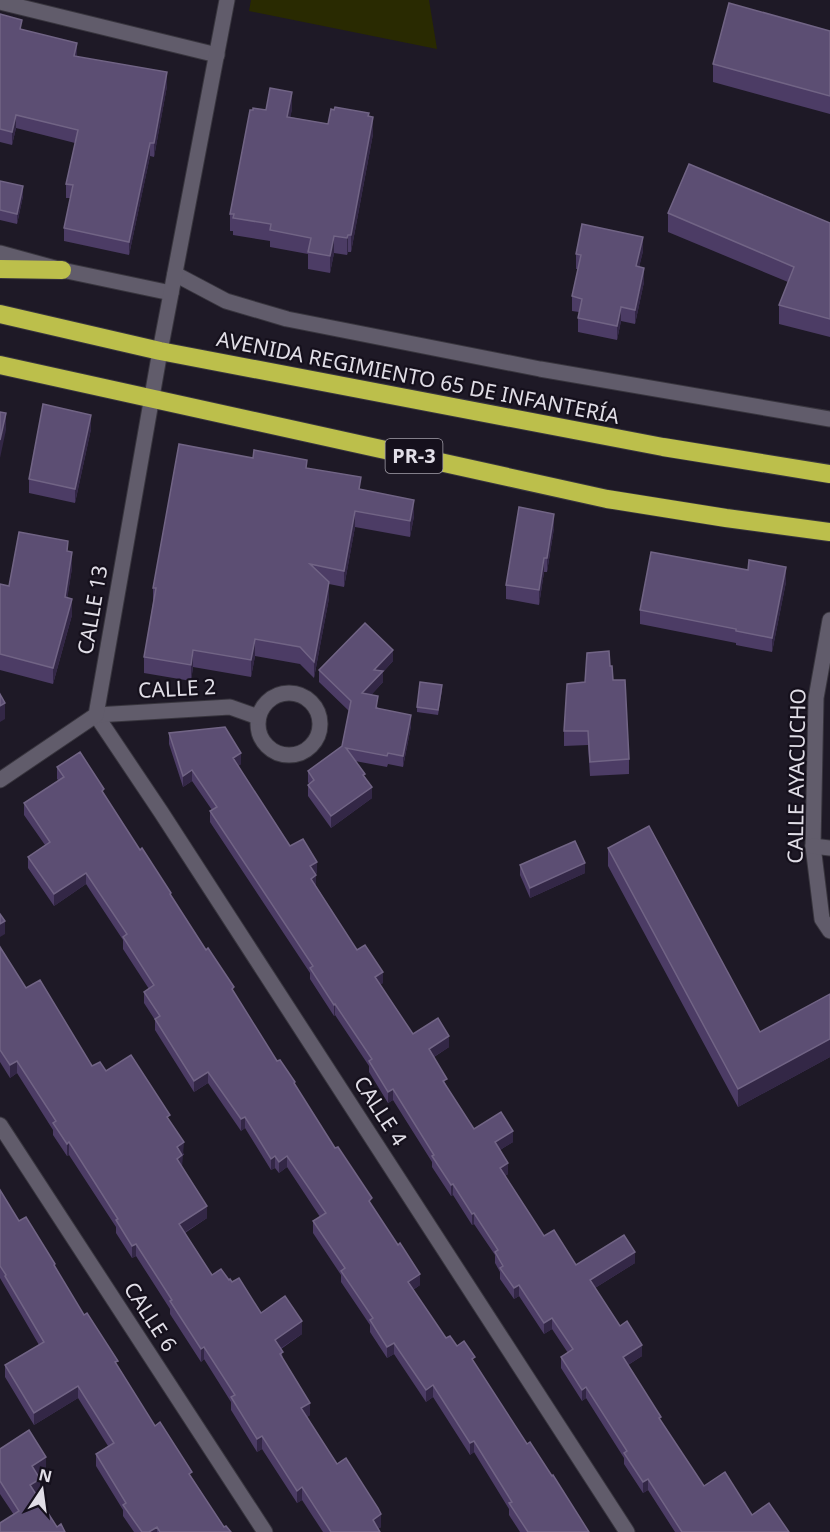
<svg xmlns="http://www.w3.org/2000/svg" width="830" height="1532" viewBox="0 0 830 1532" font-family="'Noto Sans',sans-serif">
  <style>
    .green { fill: #292a01 }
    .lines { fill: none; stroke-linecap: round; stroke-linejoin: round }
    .street-casing { stroke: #38353e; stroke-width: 17 }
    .highway-casing { stroke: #38353e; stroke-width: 20 }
    .street { stroke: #615c6b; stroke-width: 15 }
    .highway { stroke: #bcbf4b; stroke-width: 18 }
    .wall { fill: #4c3c65 }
    .shaded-wall { fill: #332746 }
    .building { fill: #5c4e73; stroke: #716485; stroke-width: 1.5 }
    .labels { text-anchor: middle; stroke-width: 4.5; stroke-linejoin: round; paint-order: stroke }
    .shield { fill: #15101c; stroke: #a4a0aa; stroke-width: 1.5 }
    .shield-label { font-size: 20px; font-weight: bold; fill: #e1dee7 }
    .street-label { font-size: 21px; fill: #e1dee7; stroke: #15101c }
  </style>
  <rect width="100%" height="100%" fill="#1e1926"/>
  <path class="green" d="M 251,0 L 429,0 L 437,49 L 249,11 Z"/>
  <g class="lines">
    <defs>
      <g id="street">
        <path d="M 0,2 L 217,55"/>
        <path d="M 0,253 L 62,270 L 171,293"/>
        <path d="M 175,274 L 226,301 L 287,319 L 540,369 L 830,419"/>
        <path d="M 830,620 L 816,698 L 813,846 L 822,919 L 830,931"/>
        <circle cx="289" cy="724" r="31"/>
        <path d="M 96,715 L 161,812 L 627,1532"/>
        <path d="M 96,715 L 230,707 L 258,717"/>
        <path d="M 0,780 L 96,715 L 160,351 L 227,0"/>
        <path d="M 813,846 L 830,848"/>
        <path d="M 0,1125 L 265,1532"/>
      </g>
      <g id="highway">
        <path d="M 0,269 L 62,270"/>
        <path d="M 0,314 L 160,351 L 663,447 L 830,474"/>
        <path d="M 0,365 L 607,499 L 726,518 L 830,532"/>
      </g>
    </defs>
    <use href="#street" class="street-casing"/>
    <use href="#highway" class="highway-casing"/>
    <use href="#street" class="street"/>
    <use href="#highway" class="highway"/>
  </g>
  <g class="wall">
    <path d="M 0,14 L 22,30 L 77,57 L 167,86 L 154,157 L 150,156 L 129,255 L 64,241 L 64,228 L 71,198 L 66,198 L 66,184 L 75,143 L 16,128 L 12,145 L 0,142 Z"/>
    <path d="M 830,31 L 830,114 L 713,82 L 713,64 Z"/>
    <path d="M 292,109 L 290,117 L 328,124 L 369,116 L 373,134 L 351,252 L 348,252 L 347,255 L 334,253 L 330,273 L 308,269 L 308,254 L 270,247 L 270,241 L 233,235 L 233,231 L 230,231 L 230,214 L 253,110 Z"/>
    <path d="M 0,181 L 23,196 L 17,224 L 0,220 Z"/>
    <path d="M 668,213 L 830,223 L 830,337 L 779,324 L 779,305 L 788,282 L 668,232 Z"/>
    <path d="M 643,251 L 639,267 L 644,282 L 635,324 L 621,321 L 617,340 L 578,332 L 578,318 L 579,312 L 572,311 L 572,296 L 578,269 L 576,269 L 576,254 Z"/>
    <path d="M 91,429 L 75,503 L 29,493 L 29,479 Z"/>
    <path d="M 307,468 L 361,490 L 414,516 L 410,537 L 355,527 L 344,587 L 329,584 L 329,598 L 314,678 L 300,664 L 255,656 L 251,677 L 193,667 L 191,681 L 144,673 L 144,657 L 153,603 L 153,588 Z"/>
    <path d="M 554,528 L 547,572 L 544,572 L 539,605 L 506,599 L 506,585 Z"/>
    <path d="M 68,551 L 72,568 L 67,598 L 72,615 L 53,684 L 0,670 L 0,584 L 9,586 Z"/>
    <path d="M 786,582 L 772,652 L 736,645 L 736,643 L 640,624 L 640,610 Z"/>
    <path d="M 393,661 L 383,672 L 383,682 L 371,695 L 378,708 L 411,726 L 403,767 L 388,764 L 387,767 L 355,761 L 365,777 L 372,798 L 331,828 L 308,796 L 308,785 L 309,784 L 308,782 L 308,771 L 342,746 L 349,711 L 319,682 L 319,670 Z"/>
    <path d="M 610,666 L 629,759 L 629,774 L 590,776 L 588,745 L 564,746 L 564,731 L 585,682 Z"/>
    <path d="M 442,690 L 438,715 L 417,712 L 417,707 Z"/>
    <path d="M 169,733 L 241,764 L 238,766 L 290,846 L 317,873 L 315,874 L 316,886 L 357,950 L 383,983 L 380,984 L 413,1034 L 449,1047 L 434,1057 L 447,1087 L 474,1129 L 513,1142 L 500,1150 L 508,1174 L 505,1176 L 544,1236 L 576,1265 L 635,1263 L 595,1288 L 620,1326 L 642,1356 L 628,1365 L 661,1422 L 704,1486 L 752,1515 L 789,1532 L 675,1532 L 648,1490 L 643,1493 L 624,1464 L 624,1458 L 586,1398 L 582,1401 L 561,1368 L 561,1357 L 568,1353 L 552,1329 L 544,1334 L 519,1296 L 514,1299 L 500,1279 L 500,1272 L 495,1263 L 495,1255 L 474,1224 L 472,1225 L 453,1195 L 451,1196 L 432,1167 L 432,1162 L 393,1100 L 388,1103 L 369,1072 L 369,1066 L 335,1015 L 334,1016 L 310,979 L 310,973 L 210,822 L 210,811 L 212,810 L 192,781 L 183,787 L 169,744 Z"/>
    <path d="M 57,767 L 104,794 L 140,850 L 234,992 L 277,1061 L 295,1085 L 372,1207 L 420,1285 L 413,1290 L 446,1338 L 457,1346 L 475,1364 L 527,1444 L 552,1476 L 589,1532 L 520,1532 L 509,1515 L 509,1509 L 474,1452 L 470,1455 L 433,1397 L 426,1402 L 394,1354 L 387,1358 L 370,1332 L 370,1325 L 341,1282 L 341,1275 L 313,1233 L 313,1221 L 320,1217 L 287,1167 L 279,1173 L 275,1168 L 271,1170 L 245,1128 L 241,1131 L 208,1083 L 194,1092 L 155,1030 L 155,1020 L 144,1003 L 144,992 L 149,989 L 123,949 L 123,940 L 86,884 L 54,906 L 28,868 L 28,857 L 45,845 L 24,815 L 24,803 L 59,781 L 57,779 Z"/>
    <path d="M 608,848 L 760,1032 L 830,994 L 830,1057 L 738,1107 L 608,866 Z"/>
    <path d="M 520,865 L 585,873 L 530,898 L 520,875 Z"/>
    <path d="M 0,947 L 26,988 L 92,1066 L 106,1071 L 170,1121 L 184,1155 L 182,1155 L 182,1168 L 207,1218 L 185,1233 L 212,1275 L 229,1280 L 261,1313 L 302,1334 L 281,1349 L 283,1359 L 310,1415 L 307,1417 L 337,1464 L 381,1527 L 378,1529 L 380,1532 L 323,1532 L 302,1500 L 297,1503 L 262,1449 L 257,1452 L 231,1410 L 231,1402 L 204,1359 L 201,1362 L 170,1314 L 170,1309 L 136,1256 L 132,1258 L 116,1233 L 116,1227 L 69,1155 L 67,1156 L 53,1135 L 53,1130 L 17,1073 L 10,1078 L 0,1062 Z"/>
    <path d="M 0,1190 L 19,1221 L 55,1267 L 84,1315 L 118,1366 L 155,1426 L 192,1478 L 224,1527 L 231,1532 L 134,1532 L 123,1516 L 123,1510 L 96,1466 L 96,1454 L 108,1446 L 78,1398 L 34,1425 L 5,1377 L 5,1365 L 39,1345 L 0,1278 Z"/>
    <path d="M 0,1449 L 46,1469 L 38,1474 L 40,1491 L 36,1494 L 57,1527 L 65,1532 L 14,1515 L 0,1494 Z"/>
  </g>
  <g class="shaded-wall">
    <path d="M 77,43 L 77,57 L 74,56 Z"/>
    <path d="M 167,72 L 167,86 L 154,157 L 154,143 Z"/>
    <path d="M 292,92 L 292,109 L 287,134 L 287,117 Z"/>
    <path d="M 16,115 L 16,128 L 12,145 L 12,132 Z"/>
    <path d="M 373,117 L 373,134 L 351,252 L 351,235 Z"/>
    <path d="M 150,143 L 150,156 L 129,255 L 129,242 Z"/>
    <path d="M 23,186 L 23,196 L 17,224 L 17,214 Z"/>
    <path d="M 348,235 L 348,252 L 347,255 L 347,238 Z"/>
    <path d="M 334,236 L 334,253 L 330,273 L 330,256 Z"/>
    <path d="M 643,237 L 643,251 L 636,280 L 636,266 Z"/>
    <path d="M 644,268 L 644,282 L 635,324 L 635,310 Z"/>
    <path d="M 621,307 L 621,321 L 617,340 L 617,326 Z"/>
    <path d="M 6,413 L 6,430 L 0,458 L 0,440 Z"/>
    <path d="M 91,415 L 91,429 L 75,503 L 75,489 Z"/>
    <path d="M 414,500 L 414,516 L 410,537 L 410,521 Z"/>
    <path d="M 355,511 L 355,527 L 344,587 L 344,571 Z"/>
    <path d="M 554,514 L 554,528 L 547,572 L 547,558 Z"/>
    <path d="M 72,552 L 72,568 L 65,613 L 65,597 Z"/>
    <path d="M 544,558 L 544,572 L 539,605 L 539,590 Z"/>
    <path d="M 786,567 L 786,582 L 772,652 L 772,638 Z"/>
    <path d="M 329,582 L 329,598 L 314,678 L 314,662 Z"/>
    <path d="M 72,599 L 72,615 L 53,684 L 53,668 Z"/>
    <path d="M 255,639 L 255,656 L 251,677 L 251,660 Z"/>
    <path d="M 193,650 L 193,667 L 191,681 L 191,665 Z"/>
    <path d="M 393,650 L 393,661 L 383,672 L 383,682 L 362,705 L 362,693 L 374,670 Z"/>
    <path d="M 5,703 L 5,719 L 0,722 L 0,706 Z"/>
    <path d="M 411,715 L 411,726 L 403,767 L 403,756 Z"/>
    <path d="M 241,753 L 241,764 L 233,769 L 233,758 Z"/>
    <path d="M 192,770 L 192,781 L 183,787 L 183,776 Z"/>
    <path d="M 372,787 L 372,798 L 331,828 L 331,816 Z"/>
    <path d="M 317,862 L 317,873 L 310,877 L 310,866 Z"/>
    <path d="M 585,863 L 585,873 L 530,898 L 530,888 Z"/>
    <path d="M 86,873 L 86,884 L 54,906 L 54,894 Z"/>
    <path d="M 316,875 L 316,886 L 311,879 Z"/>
    <path d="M 5,921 L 5,934 L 0,937 L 0,924 Z"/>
    <path d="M 383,972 L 383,983 L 375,988 L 375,977 Z"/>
    <path d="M 335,1004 L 335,1015 L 334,1016 L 334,1005 Z"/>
    <path d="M 449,1036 L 449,1047 L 429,1060 L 429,1049 Z"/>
    <path d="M 830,1039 L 830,1057 L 738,1107 L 738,1089 Z"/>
    <path d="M 17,1061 L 17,1073 L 10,1078 L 10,1065 Z"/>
    <path d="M 208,1072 L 208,1083 L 194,1092 L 194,1081 Z"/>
    <path d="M 393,1089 L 393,1100 L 388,1103 L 388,1092 Z"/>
    <path d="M 245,1117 L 245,1128 L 241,1131 L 241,1119 Z"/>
    <path d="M 513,1131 L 513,1142 L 495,1153 L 495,1142 Z"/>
    <path d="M 69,1142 L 69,1155 L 67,1156 L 67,1144 Z"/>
    <path d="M 184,1142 L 182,1168 L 177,1171 L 177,1147 Z"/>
    <path d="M 275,1156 L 275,1168 L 271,1170 L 271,1159 Z"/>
    <path d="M 287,1156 L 287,1167 L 279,1173 L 279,1162 Z"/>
    <path d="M 508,1163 L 508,1174 L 500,1179 L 500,1168 Z"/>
    <path d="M 453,1184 L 453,1195 L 451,1196 L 451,1185 Z"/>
    <path d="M 207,1206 L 207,1218 L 179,1236 L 179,1224 Z"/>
    <path d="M 474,1213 L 474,1224 L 472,1225 L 472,1214 Z"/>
    <path d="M 136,1244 L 136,1256 L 132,1258 L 132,1246 Z"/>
    <path d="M 635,1252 L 635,1263 L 590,1291 L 590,1280 Z"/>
    <path d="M 420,1274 L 420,1285 L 408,1293 L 408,1282 Z"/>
    <path d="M 519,1285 L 519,1296 L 514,1299 L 514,1288 Z"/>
    <path d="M 552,1318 L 552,1329 L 544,1334 L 544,1323 Z"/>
    <path d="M 302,1321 L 302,1334 L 275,1352 L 275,1340 Z"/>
    <path d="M 394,1343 L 394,1354 L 387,1358 L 387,1347 Z"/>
    <path d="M 642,1345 L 642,1356 L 623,1368 L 623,1357 Z"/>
    <path d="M 204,1347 L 204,1359 L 201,1362 L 201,1349 Z"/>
    <path d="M 433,1385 L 433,1397 L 426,1402 L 426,1390 Z"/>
    <path d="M 78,1386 L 78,1398 L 34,1425 L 34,1413 Z"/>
    <path d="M 586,1387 L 586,1398 L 582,1401 L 582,1390 Z"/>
    <path d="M 310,1403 L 310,1415 L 301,1421 L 301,1408 Z"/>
    <path d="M 262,1436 L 262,1449 L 257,1452 L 257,1439 Z"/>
    <path d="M 474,1441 L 474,1452 L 470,1455 L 470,1443 Z"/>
    <path d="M 46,1457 L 46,1469 L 32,1478 L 32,1466 Z"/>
    <path d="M 40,1479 L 40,1491 L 30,1498 L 30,1485 Z"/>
    <path d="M 648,1479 L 648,1490 L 643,1493 L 643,1482 Z"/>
    <path d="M 302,1487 L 302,1500 L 297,1503 L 297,1491 Z"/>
    <path d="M 381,1514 L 381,1527 L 373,1532 L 373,1520 Z"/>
    <path d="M 157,1527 L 157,1532 L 149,1532 Z"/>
  </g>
  <g class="building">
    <path d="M 729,3 L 830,31 L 830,96 L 713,64 Z"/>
    <path d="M 0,14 L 22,20 L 20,29 L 77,43 L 74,56 L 167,72 L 154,143 L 150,143 L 129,242 L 64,228 L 73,185 L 66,184 L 78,130 L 16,115 L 12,132 L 0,129 Z"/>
    <path d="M 270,88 L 292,92 L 287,117 L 328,124 L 331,109 L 334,110 L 335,107 L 369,113 L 368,116 L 373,117 L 351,235 L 348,235 L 347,238 L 334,236 L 330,256 L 308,252 L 311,238 L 270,230 L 271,224 L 233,218 L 234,214 L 230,214 L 250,110 L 253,110 L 253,108 L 266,110 Z"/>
    <path d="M 689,164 L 830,223 L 830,319 L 779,305 L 794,267 L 668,213 Z"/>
    <path d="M 0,181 L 23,186 L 17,214 L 0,210 Z"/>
    <path d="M 582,224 L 643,237 L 636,266 L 644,268 L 635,310 L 621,307 L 617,326 L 578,318 L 582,299 L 572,296 L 581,255 L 576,254 Z"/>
    <path d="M 43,404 L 91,415 L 75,489 L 29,479 Z"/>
    <path d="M 0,412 L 6,413 L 0,440 Z"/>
    <path d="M 179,444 L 253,458 L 254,450 L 307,460 L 306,468 L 361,477 L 359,489 L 414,500 L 410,521 L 355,511 L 344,571 L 310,564 L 329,582 L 314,662 L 300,647 L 255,639 L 251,660 L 193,650 L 191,665 L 144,657 L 156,588 L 153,588 Z"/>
    <path d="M 519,507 L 554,514 L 547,558 L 544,558 L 539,590 L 506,585 Z"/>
    <path d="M 19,532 L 68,541 L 67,551 L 72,552 L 65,597 L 72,599 L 53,668 L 0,654 L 0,584 L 9,586 Z"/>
    <path d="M 651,552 L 748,570 L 749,560 L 786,567 L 772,638 L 736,631 L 736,629 L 640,610 Z"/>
    <path d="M 365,623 L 393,650 L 374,670 L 383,671 L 362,693 L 378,696 L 376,708 L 411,715 L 403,756 L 388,753 L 387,756 L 346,748 L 365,774 L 363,775 L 372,787 L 331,816 L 308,785 L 314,780 L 308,771 L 342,746 L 351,701 L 319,670 Z"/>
    <path d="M 609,651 L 610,666 L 612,666 L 613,680 L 625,680 L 629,759 L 590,762 L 588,731 L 564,731 L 567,684 L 585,682 L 587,653 Z"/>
    <path d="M 420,682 L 442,685 L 438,710 L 417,707 Z"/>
    <path d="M 0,694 L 5,703 L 0,706 Z"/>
    <path d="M 225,727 L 241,753 L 233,758 L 290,846 L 303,839 L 317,862 L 310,866 L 316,875 L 311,879 L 357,950 L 365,945 L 383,972 L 375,977 L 413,1034 L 438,1018 L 449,1036 L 429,1049 L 447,1079 L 443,1081 L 474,1129 L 501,1112 L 513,1131 L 495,1142 L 508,1163 L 500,1168 L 544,1236 L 554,1230 L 576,1265 L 624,1235 L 635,1252 L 590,1280 L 620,1326 L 627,1321 L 642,1345 L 623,1357 L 661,1417 L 659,1418 L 704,1486 L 725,1472 L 752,1515 L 769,1503 L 789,1532 L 682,1532 L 648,1479 L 643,1482 L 624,1453 L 627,1451 L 586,1387 L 582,1390 L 561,1357 L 573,1349 L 552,1318 L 544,1323 L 519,1285 L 514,1288 L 500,1268 L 503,1266 L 495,1252 L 498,1250 L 474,1213 L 472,1214 L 453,1184 L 451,1185 L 432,1156 L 434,1155 L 393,1089 L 388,1092 L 369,1061 L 372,1059 L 335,1004 L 334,1005 L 310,968 L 313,966 L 210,811 L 217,807 L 192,770 L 183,776 L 169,733 Z"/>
    <path d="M 80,752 L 104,789 L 102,791 L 140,850 L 142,848 L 171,893 L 170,894 L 206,950 L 208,948 L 234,987 L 232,989 L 277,1061 L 280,1060 L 295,1082 L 294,1083 L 335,1148 L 338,1147 L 372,1198 L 369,1201 L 398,1245 L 400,1243 L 420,1274 L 408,1282 L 446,1338 L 450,1336 L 457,1346 L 464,1341 L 475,1357 L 472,1359 L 527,1444 L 530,1442 L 552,1476 L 553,1475 L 589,1532 L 528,1532 L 509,1503 L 512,1502 L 474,1441 L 470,1443 L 433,1385 L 426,1390 L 394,1343 L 387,1347 L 370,1320 L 373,1318 L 341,1271 L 345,1268 L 313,1221 L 326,1213 L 287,1156 L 279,1162 L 275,1156 L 271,1159 L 245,1117 L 241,1119 L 208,1072 L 194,1081 L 155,1019 L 160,1016 L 144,992 L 154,985 L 123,937 L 127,934 L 86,873 L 54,894 L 28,857 L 50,842 L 24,803 L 64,777 L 57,767 Z"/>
    <path d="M 649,826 L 760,1032 L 830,994 L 830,1039 L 738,1089 L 608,848 Z"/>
    <path d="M 575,841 L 585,863 L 530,888 L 520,865 Z"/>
    <path d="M 0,914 L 5,921 L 0,924 Z"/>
    <path d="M 0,947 L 26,988 L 40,980 L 92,1066 L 100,1062 L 106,1071 L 131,1055 L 170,1115 L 167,1117 L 184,1142 L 177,1147 L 182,1155 L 177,1159 L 207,1206 L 179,1224 L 212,1275 L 221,1269 L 229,1280 L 230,1279 L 232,1282 L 239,1278 L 261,1313 L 285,1296 L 302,1321 L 275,1340 L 283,1352 L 280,1354 L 310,1403 L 301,1408 L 337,1464 L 346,1458 L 378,1508 L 381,1514 L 373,1520 L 380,1532 L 331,1532 L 302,1487 L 297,1491 L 262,1436 L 257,1439 L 231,1397 L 235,1395 L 204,1347 L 201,1349 L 170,1301 L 172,1300 L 136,1244 L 132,1246 L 116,1220 L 118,1219 L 69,1142 L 67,1144 L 53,1123 L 56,1121 L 17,1061 L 10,1065 L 0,1050 Z"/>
    <path d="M 0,1190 L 19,1221 L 26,1217 L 55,1264 L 54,1265 L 84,1315 L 87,1313 L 118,1361 L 115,1362 L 155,1426 L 160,1422 L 192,1472 L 189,1474 L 224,1527 L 226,1526 L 231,1532 L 160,1532 L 157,1527 L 149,1532 L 142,1532 L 123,1505 L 126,1503 L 96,1454 L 114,1443 L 78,1386 L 34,1413 L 5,1365 L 44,1342 L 5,1276 L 6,1275 L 0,1266 Z"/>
    <path d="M 29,1430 L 46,1457 L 32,1466 L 40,1479 L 30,1485 L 57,1527 L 61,1524 L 65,1532 L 0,1532 L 0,1523 L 19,1511 L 0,1481 L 0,1449 Z"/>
  </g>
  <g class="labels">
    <rect class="shield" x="385.5" y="439" width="57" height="34" rx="4.5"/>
    <g class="shield-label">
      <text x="414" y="463">PR-3</text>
    </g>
    <g class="street-label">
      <text transform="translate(418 378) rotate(11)" y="7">AVENIDA REGIMIENTO 65 DE INFANTERÍA</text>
      <text transform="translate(93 610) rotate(-80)" y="7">CALLE 13</text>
      <text transform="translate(177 689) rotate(-3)" y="7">CALLE 2</text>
      <text transform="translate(797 776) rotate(-89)" y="7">CALLE AYACUCHO</text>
      <text transform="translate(380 1111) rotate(57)" y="7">CALLE 4</text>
      <text transform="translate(150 1317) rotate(57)" y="7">CALLE 6</text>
    </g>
  </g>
  <g transform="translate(42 1490) rotate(13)" stroke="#15101c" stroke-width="4.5" paint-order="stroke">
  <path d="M0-4.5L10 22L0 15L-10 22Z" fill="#e1dee7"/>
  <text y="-9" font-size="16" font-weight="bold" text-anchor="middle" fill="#e1dee7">N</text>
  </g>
</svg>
